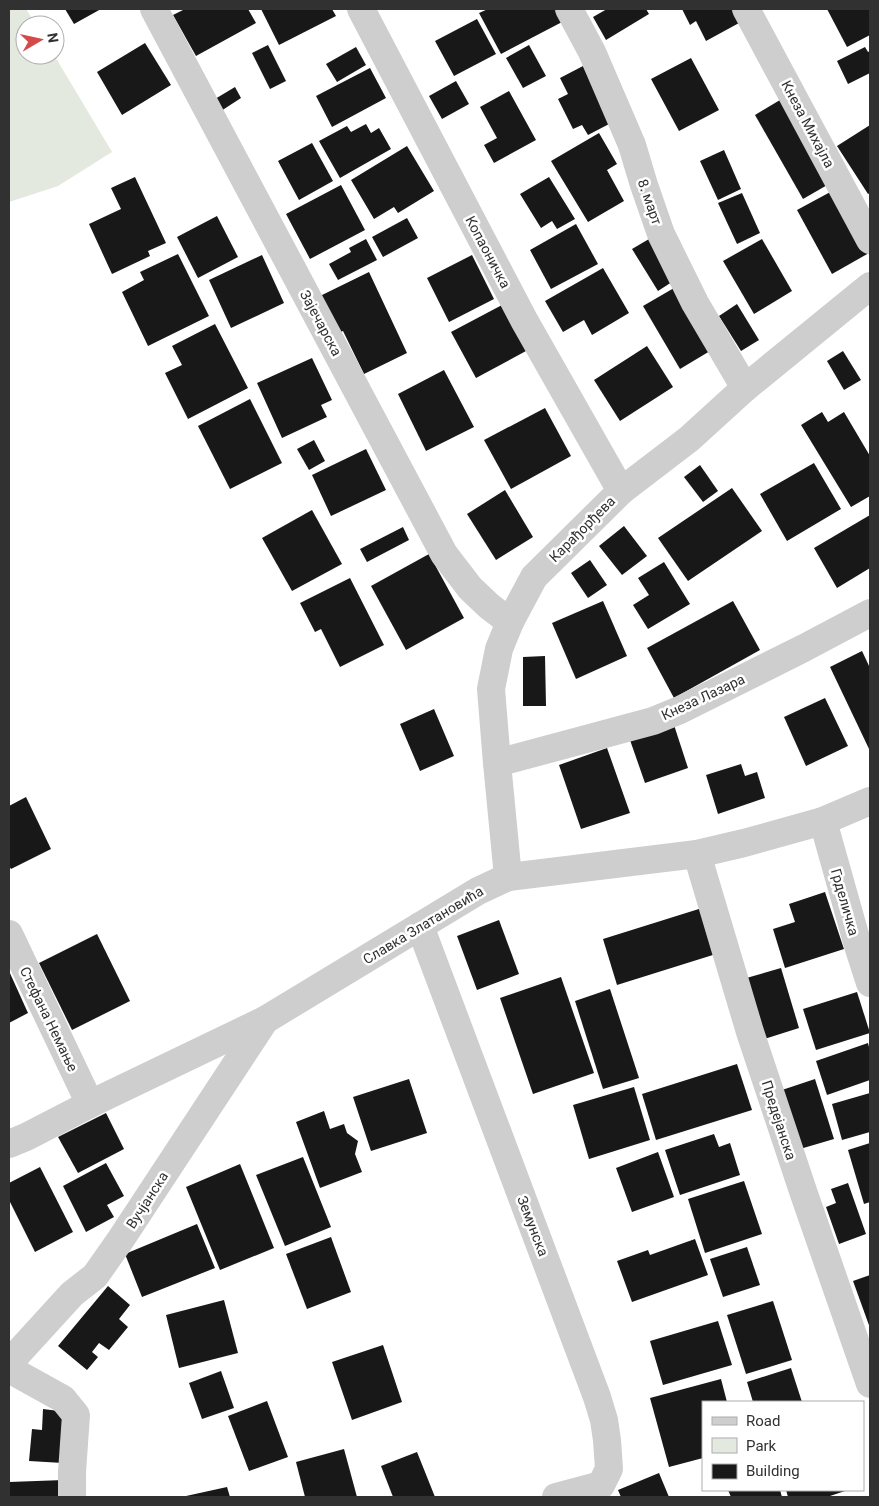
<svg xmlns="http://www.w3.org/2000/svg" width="879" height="1506" viewBox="0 0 879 1506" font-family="Roboto,sans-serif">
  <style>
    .green { fill: #e3e9de }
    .building { fill: #181818 }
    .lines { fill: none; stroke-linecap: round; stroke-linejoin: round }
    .minor { stroke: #cecece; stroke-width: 28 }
    .labels { text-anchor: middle; stroke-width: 5; stroke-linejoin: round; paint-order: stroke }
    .street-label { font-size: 14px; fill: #313131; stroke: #fff }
  </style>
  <rect width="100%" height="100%" fill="#fff"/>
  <path class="green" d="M 9,9 L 26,9 L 36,25 L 25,25 L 25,55 L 54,55 L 112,152 L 58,186 L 9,202 Z"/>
  <g class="building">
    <path d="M 65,9 L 101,9 L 74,24 Z"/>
    <path d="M 185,9 L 248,9 L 256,23 L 196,56 L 173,15 Z"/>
    <path d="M 261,9 L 332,9 L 336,16 L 279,45 Z"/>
    <path d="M 488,9 L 558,9 L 564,21 L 501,54 L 479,13 Z"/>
    <path d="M 607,9 L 646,9 L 649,14 L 606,40 L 593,17 Z"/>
    <path d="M 682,9 L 732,9 L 739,23 L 706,41 L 696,21 L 690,25 Z"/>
    <path d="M 827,9 L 870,9 L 870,35 L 847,47 Z"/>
    <path d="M 477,19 L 496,54 L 454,76 L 435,41 Z"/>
    <path d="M 145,43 L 171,85 L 122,115 L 97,72 Z"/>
    <path d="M 268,45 L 286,81 L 270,89 L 252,53 Z"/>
    <path d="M 529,45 L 546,76 L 523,88 L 506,58 Z"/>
    <path d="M 356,47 L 366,65 L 337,82 L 326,64 Z"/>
    <path d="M 865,47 L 868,52 L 870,51 L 870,73 L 848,84 L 837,61 Z"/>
    <path d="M 691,58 L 719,110 L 679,131 L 651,79 Z"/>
    <path d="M 583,66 L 611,123 L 588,135 L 582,125 L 573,129 L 558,99 L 568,94 L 560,78 Z"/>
    <path d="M 370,68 L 386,98 L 332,127 L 316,96 Z"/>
    <path d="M 456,81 L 469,104 L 442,119 L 429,96 Z"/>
    <path d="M 235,87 L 241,98 L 221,111 L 215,99 Z"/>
    <path d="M 509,91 L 536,140 L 494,163 L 484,145 L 497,138 L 480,107 Z"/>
    <path d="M 780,100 L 829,184 L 803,199 L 755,115 Z"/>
    <path d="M 366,124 L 371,133 L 379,128 L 391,149 L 340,178 L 319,141 L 347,126 L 351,132 Z"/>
    <path d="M 870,125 L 870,193 L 868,194 L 837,146 Z"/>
    <path d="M 599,133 L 617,164 L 607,170 L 624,201 L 588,222 L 551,161 Z"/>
    <path d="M 312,143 L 333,181 L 299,200 L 278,161 Z"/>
    <path d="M 407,146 L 434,191 L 398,213 L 394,207 L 374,219 L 351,180 Z"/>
    <path d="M 724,150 L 741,189 L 718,200 L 700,161 Z"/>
    <path d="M 135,177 L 166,243 L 148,251 L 150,256 L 112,274 L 89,224 L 121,209 L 111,188 Z"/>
    <path d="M 549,177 L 575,219 L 557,229 L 552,221 L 541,228 L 520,194 Z"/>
    <path d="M 341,185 L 365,230 L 310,259 L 286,214 Z"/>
    <path d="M 834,190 L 869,253 L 832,274 L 797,210 Z"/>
    <path d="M 742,193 L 760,233 L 737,244 L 718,203 Z"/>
    <path d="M 217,216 L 238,257 L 198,278 L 177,237 Z"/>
    <path d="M 407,218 L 418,238 L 383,257 L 372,237 Z"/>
    <path d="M 576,224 L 598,264 L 551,289 L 530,250 Z"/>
    <path d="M 366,239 L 377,260 L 338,280 L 329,264 L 351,252 L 349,248 Z"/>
    <path d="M 649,239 L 675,280 L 658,291 L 632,249 Z"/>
    <path d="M 762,239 L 792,291 L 754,314 L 723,261 Z"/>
    <path d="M 178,254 L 209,316 L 148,346 L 122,292 L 144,280 L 140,272 Z"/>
    <path d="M 262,255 L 284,303 L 231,328 L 209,280 Z"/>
    <path d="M 472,255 L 494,299 L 449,322 L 427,278 Z"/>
    <path d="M 603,268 L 629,313 L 592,335 L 584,320 L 563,332 L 545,301 Z"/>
    <path d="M 369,272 L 407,353 L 364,374 L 343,331 L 338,333 L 320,296 Z"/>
    <path d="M 674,288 L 710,351 L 680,369 L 643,306 Z"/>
    <path d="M 737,304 L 759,340 L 741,351 L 719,316 Z"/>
    <path d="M 502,305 L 526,351 L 476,378 L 451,332 Z"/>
    <path d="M 215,324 L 248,388 L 188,419 L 165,373 L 182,365 L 172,346 Z"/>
    <path d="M 647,346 L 673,387 L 620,421 L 594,380 Z"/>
    <path d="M 843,351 L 861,380 L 844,390 L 827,361 Z"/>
    <path d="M 312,358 L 332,400 L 321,405 L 327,417 L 282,438 L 257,383 Z"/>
    <path d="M 444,370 L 474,427 L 426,451 L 398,394 Z"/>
    <path d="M 250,399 L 282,463 L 230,489 L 198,426 Z"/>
    <path d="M 545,408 L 571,456 L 511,489 L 484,440 Z"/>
    <path d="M 822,412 L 828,422 L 844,412 L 870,456 L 870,496 L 851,507 L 801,425 Z"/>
    <path d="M 314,440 L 325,461 L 309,470 L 297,449 Z"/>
    <path d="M 366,449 L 386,490 L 331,516 L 312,475 Z"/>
    <path d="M 814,463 L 841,509 L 787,541 L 760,494 Z"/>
    <path d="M 700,465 L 718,491 L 703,502 L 684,477 Z"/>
    <path d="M 732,488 L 762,531 L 688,581 L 658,538 Z"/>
    <path d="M 505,490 L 533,537 L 496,560 L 467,514 Z"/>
    <path d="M 312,510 L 342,564 L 292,591 L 262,538 Z"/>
    <path d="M 870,515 L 870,568 L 837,588 L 814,548 Z"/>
    <path d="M 624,526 L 647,556 L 622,575 L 599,546 Z"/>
    <path d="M 403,527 L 409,540 L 367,562 L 360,549 Z"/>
    <path d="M 429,554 L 464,618 L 406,650 L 371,586 Z"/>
    <path d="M 590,560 L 607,585 L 588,598 L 571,573 Z"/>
    <path d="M 664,562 L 690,604 L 648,629 L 633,605 L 649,595 L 638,578 Z"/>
    <path d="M 350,578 L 384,645 L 340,667 L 321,629 L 315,632 L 300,603 Z"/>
    <path d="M 603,601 L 627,656 L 576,679 L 552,623 Z"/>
    <path d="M 733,601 L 760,650 L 674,698 L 647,648 Z"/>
    <path d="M 862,651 L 870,668 L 870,751 L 830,667 Z"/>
    <path d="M 545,656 L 546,706 L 523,706 L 523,657 Z"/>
    <path d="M 825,698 L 848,746 L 806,766 L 784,717 Z"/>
    <path d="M 434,709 L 454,756 L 420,771 L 400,724 Z"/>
    <path d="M 674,725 L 688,768 L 645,783 L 630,740 Z"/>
    <path d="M 607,748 L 630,813 L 581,829 L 559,765 Z"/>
    <path d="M 741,764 L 745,776 L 757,772 L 765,798 L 718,814 L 706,775 Z"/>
    <path d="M 26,797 L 51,849 L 11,869 L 9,866 L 9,806 Z"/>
    <path d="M 825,892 L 844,949 L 785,968 L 773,929 L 795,922 L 789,904 Z"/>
    <path d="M 702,908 L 716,954 L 617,985 L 603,939 Z"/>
    <path d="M 499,920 L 519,974 L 477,990 L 457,936 Z"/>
    <path d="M 97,934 L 130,1001 L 72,1030 L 39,963 Z"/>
    <path d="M 781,968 L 799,1028 L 761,1040 L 743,979 Z"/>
    <path d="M 9,971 L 28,1013 L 9,1023 Z"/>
    <path d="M 561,977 L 594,1073 L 533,1094 L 500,998 Z"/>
    <path d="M 610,989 L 639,1078 L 603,1089 L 575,1001 Z"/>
    <path d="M 857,992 L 870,1033 L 816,1050 L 803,1009 Z"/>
    <path d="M 868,1043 L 870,1051 L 870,1080 L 827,1095 L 816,1061 Z"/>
    <path d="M 737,1064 L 752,1110 L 656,1140 L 642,1094 Z"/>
    <path d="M 409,1079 L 427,1133 L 371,1151 L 353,1097 Z"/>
    <path d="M 815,1079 L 834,1139 L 800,1149 L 782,1090 Z"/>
    <path d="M 634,1087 L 650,1140 L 589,1159 L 573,1105 Z"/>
    <path d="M 870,1093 L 870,1132 L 842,1140 L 832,1104 Z"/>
    <path d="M 324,1111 L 330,1129 L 344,1124 L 347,1133 L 358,1141 L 355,1154 L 362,1172 L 320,1188 L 296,1122 Z"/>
    <path d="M 106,1113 L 124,1149 L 78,1173 L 58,1137 Z"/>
    <path d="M 714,1134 L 719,1147 L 730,1143 L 740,1175 L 680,1195 L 665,1150 Z"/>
    <path d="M 870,1143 L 870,1202 L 864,1204 L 848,1150 Z"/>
    <path d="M 658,1152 L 674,1197 L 632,1212 L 616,1168 Z"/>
    <path d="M 303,1157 L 331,1227 L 285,1246 L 256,1175 Z"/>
    <path d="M 106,1163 L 124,1196 L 107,1205 L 114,1217 L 86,1232 L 63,1186 Z"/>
    <path d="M 240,1164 L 274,1248 L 220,1270 L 186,1187 Z"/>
    <path d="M 40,1167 L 73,1232 L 35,1252 L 9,1200 L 9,1183 Z"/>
    <path d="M 744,1181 L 762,1234 L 705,1253 L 688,1199 Z"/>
    <path d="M 848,1183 L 866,1234 L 839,1244 L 826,1207 L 836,1203 L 831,1189 Z"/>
    <path d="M 197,1224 L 215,1268 L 142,1297 L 125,1254 Z"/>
    <path d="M 331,1237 L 351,1292 L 307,1309 L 286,1254 Z"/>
    <path d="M 695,1239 L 708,1275 L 632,1302 L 617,1261 L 648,1250 L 650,1255 Z"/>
    <path d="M 747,1247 L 760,1285 L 723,1297 L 710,1259 Z"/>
    <path d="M 870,1275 L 870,1328 L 853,1281 Z"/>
    <path d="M 108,1286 L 130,1305 L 119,1319 L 128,1327 L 109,1350 L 99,1343 L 92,1352 L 98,1357 L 87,1370 L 58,1346 Z"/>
    <path d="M 224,1300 L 238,1353 L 179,1368 L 166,1315 Z"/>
    <path d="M 773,1301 L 792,1360 L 746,1374 L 727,1315 Z"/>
    <path d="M 718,1321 L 732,1365 L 663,1385 L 650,1341 Z"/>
    <path d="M 383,1345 L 402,1402 L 352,1420 L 332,1362 Z"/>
    <path d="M 791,1368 L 802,1402 L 753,1402 L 747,1382 Z"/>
    <path d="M 221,1371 L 234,1408 L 202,1419 L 189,1383 Z"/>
    <path d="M 721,1379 L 727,1402 L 703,1402 L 703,1458 L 669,1467 L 650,1398 Z"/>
    <path d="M 267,1401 L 288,1457 L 249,1471 L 228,1416 Z"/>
    <path d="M 43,1409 L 67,1412 L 63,1463 L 29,1461 L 32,1429 L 42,1430 Z"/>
    <path d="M 344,1449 L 357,1497 L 305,1497 L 296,1462 Z"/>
    <path d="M 417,1452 L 435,1497 L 393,1497 L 381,1466 Z"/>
    <path d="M 659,1473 L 669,1497 L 621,1497 L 618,1490 Z"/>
    <path d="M 64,1480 L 64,1497 L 9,1497 L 9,1482 Z"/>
    <path d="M 227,1487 L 230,1497 L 186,1497 L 186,1496 Z"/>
    <path d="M 728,1490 L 780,1490 L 782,1497 L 731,1497 Z"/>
    <path d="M 786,1490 L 848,1490 L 827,1497 L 788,1497 Z"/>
  </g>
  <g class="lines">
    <g class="minor">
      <path d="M 154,9 L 444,554 L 470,588 L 489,606 L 510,622"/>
      <path d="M 361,9 L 524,320 L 621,491"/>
      <path d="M 569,9 L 592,52 L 632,145 L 644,185 L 661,234 L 695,303 L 745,388"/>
      <path d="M 746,9 L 870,240"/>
      <path d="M 497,763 L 653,721 L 680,710 L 804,648 L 870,613"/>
      <path d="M 823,821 L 859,949 L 870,983"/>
      <path d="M 697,854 L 750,1032 L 804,1194 L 870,1384"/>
      <path d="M 508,877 L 497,763 L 491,689 L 499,649 L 510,622 L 534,577 L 621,491 L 689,439 L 745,388 L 870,286"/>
      <path d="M 420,926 L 597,1397 L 604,1420 L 607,1440 L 609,1469 L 601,1485 L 556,1497"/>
      <path d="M 9,934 L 90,1104"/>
      <path d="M 9,1144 L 26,1137 L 90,1104 L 265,1020 L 478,891 L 508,877 L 697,854 L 744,843 L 823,821 L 870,801"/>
      <path d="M 9,1363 L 72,1294 L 95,1276 L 121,1239 L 265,1020"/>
      <path d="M 9,1369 L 63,1399 L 76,1415 L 72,1472 L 72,1497"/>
    </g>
  </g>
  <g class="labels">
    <g class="street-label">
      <text transform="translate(808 124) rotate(62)" y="5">Кнеза Михајла</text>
      <text transform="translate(650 202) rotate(71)" y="5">8. март</text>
      <text transform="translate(488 252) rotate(62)" y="5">Копаоничка</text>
      <text transform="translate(321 323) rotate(62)" y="5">Зајечарска</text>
      <text transform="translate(582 529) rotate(-45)" y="5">Карађорђева</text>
      <text transform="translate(703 697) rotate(-25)" y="5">Кнеза Лазара</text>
      <text transform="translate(845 902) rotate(74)" y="5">Грделичка</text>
      <text transform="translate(423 925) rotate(-31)" y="5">Славка Златановића</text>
      <text transform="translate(49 1019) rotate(64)" y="5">Стефана Немање</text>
      <text transform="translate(779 1120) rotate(72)" y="5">Предејанска</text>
      <text transform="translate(147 1200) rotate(-57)" y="5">Вучјанска</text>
      <text transform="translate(533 1226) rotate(69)" y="5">Земунска</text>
    </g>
  </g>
  <rect width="879" height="1506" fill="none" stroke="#313131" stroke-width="20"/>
  <rect x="702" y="1401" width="162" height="90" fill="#ffffff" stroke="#adadad"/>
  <rect x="712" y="1417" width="25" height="8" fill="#cecece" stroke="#adadad"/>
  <text x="746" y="1426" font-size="15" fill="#313131">Road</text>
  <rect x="712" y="1438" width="25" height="15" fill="#e3e9de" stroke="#adadad"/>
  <text x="746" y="1451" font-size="15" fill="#313131">Park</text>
  <rect x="712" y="1464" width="25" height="15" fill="#181818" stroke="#adadad"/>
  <text x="746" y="1476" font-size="15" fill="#313131">Building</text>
  <g transform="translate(40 40) rotate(81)"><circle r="24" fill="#ffffff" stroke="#adadad"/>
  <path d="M0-4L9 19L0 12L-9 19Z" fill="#d34a48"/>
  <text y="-8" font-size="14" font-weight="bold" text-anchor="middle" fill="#313131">N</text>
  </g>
</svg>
